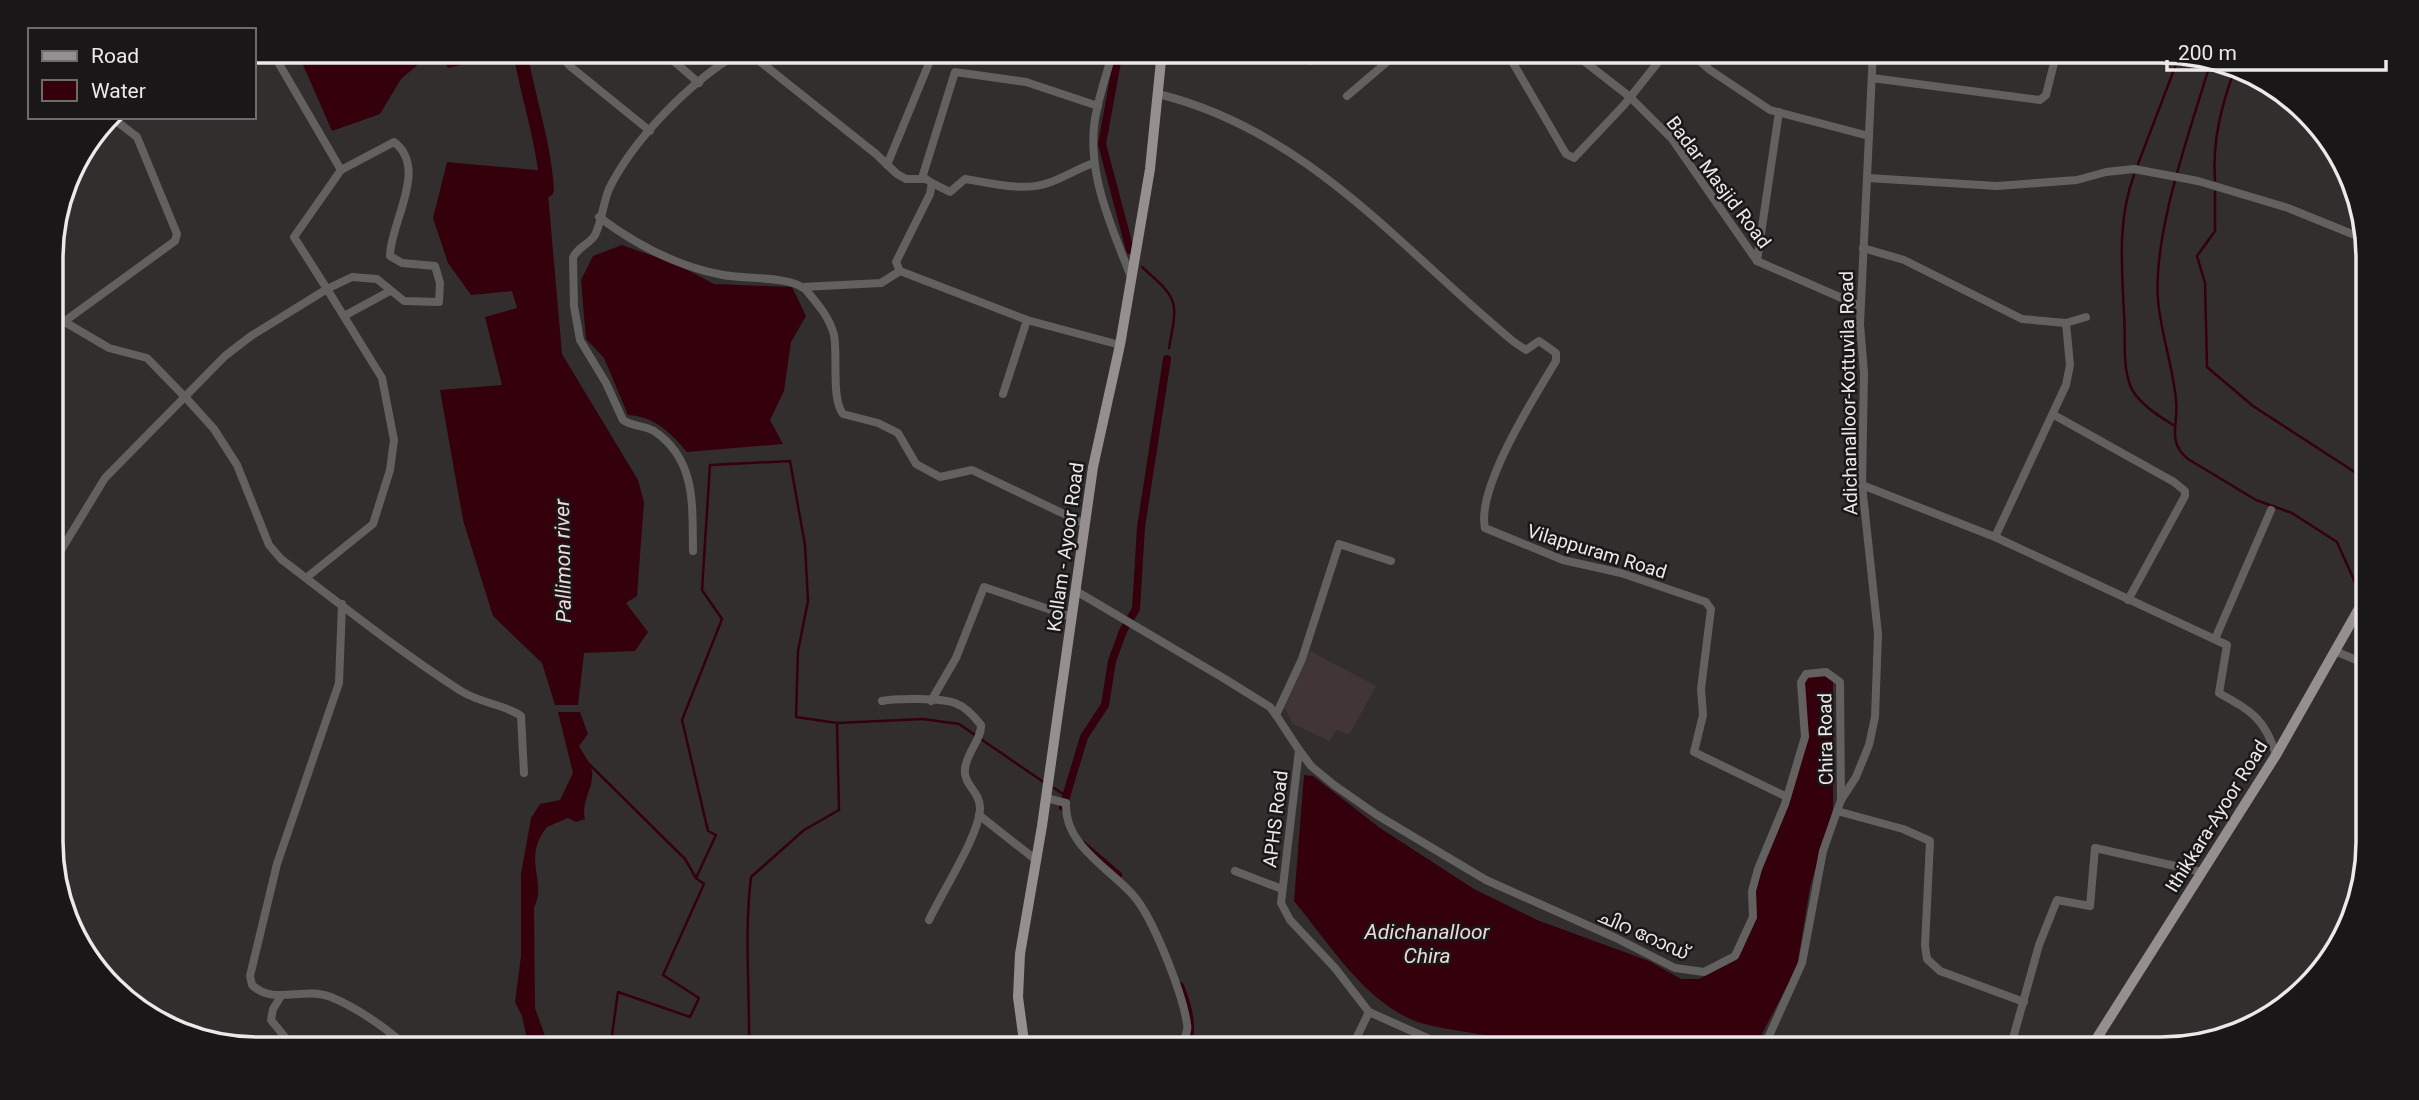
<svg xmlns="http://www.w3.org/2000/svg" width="2419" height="1100" viewBox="0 0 2419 1100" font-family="Roboto,'Noto Sans Malayalam',sans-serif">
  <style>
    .built { fill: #413536 }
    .water { fill: #33000c }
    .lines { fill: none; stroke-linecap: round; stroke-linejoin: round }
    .stream { stroke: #33000c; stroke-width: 2.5 }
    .canal { stroke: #33000c; stroke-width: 8 }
    .river { stroke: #33000c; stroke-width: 14 }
    .minor { stroke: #636060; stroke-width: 8 }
    .major { stroke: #958f90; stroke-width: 10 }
    .labels { text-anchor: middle; stroke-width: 5; stroke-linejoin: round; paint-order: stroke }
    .street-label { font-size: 19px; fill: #ede9ea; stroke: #191717 }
    .water-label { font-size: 21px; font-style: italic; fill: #f1d9da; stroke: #191717 }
    .rim { fill: none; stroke: #ede9ea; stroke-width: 3.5 }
  </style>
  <rect width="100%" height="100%" fill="#332e2e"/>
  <path class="built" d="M 1310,651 L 1376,686 L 1349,735 L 1337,730 L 1329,741 L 1293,724 L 1284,707 Z"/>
  <g class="water">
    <path d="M 297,51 L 434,51 L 401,79 L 380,114 L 332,131 Z"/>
    <path d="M 439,51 L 469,51 L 469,63 L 448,68 Z"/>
    <path d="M 447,162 L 546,171 L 562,354 L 638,480 L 644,502 L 637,596 L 626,603 L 648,632 L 635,651 L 584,653 L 578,705 L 555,705 L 542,663 L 493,616 L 463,520 L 440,390 L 502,385 L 485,317 L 517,308 L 512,291 L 471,295 L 448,263 L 433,218 Z"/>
    <path d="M 622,245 L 678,265 L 714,284 L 792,287 L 806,316 L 791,342 L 784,391 L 770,420 L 783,444 L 687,452 C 670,432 655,417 628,415 L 604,358 L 586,339 L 581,280 L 593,256 Z"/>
    <path d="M 1828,676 L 1833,681 L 1833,809 L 1810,887 L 1797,967 L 1754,1049 L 1535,1049 C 1523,1037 1439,1031 1415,1021 C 1363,1000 1329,943 1294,901 L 1304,775 L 1313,776 L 1380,828 L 1474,889 L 1537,920 L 1649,961 L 1681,979 L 1699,979 L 1726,965 L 1742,951 L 1756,915 L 1756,886 L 1809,737 L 1803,682 L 1810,677 Z"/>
    <path d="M 558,712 L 580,712 L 588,734 L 579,746 C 583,753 588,760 591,767 C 597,784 580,801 585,819 L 576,822 L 568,818 L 547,827 C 521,859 548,883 534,907 L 535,1008 L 549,1047 L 529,1049 L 522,1016 L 515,1002 L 521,956 L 521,874 L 531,818 L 540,804 L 560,800 L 573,773 Z"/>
  </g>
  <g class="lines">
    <g class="stream">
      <path d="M 2211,61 C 2191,128 2153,231 2158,300 C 2161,334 2173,367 2176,400 C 2179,424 2166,441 2188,459 L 2256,500 L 2292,513 L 2337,542 L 2362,598"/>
      <path d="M 2138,164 L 2180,54"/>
      <path d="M 2134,175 C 2117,221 2122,266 2124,315 C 2126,338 2122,362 2130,385 C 2136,402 2159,416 2173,425"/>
      <path d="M 2215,180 C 2212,140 2222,103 2236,66"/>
      <path d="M 2215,192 L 2215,231 L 2197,256 L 2205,283 L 2207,367 L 2253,406 L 2367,480"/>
      <path d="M 1142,267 C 1179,300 1178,300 1169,348"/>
      <path d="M 588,763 L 685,859 L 696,878"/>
      <path d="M 1054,788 L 1066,796"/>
      <path d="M 610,1049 L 618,992 L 690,1017 L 699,998 L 663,975 L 704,884 L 696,878 L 716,835 L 708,831 L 682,720 L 722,619 L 702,590 L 710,465 L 790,461 L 805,545 L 808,601 L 798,651 L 796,717 L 837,723 L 923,719 L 959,724 L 1042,781"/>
      <path d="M 749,1049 C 750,992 744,934 751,877 L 804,830 L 839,810 L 837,723"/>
    </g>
    <g class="canal">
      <path d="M 1119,51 L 1102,144 L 1130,250"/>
      <path d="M 1063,807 L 1084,737 L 1105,705 L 1112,661 L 1123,631 L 1136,609 L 1141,527 L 1167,359"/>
      <path d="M 1083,845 L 1118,875"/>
      <path d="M 1180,986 C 1188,1005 1195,1029 1186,1049"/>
    </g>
    <path class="river" d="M 520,51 C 528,98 544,142 547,190"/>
    <g class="minor">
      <path d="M 275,51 L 278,62 L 341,170"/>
      <path d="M 557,51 L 571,67 L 650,131"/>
      <path d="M 662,51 L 699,83"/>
      <path d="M 1113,51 C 1108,70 1101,89 1097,109 C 1083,167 1111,225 1131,277"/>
      <path d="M 1506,51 L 1566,154 L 1574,158 L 1624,105 L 1667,51"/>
      <path d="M 1571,51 L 1630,97 L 1672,139 L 1757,261 L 1860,306"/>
      <path d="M 1688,51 L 1710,70 L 1770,110 L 1869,136"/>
      <path d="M 1311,61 L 1314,51"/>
      <path d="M 1872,78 L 2040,100 L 2046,95 L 2057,51"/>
      <path d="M 1158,94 C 1307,130 1401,249 1514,342 L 1526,350 L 1539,341 L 1556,353 L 1556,361 C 1535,396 1476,488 1485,528 L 1563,560 L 1621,573 L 1706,602 L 1711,609 L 1701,689 L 1703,715 L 1694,752 L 1787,797"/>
      <path d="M 1347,96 L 1400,51"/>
      <path d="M 887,165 L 934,51"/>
      <path d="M 922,178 L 955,72 L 1026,82 L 1098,106"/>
      <path d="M 1868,178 L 1997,186 L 2077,180 L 2106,172 L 2134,169 L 2198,181 L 2288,208 L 2367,240"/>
      <path d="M 932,183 L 950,192 L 965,179 C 991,183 1023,192 1048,183 C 1064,178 1078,168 1094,163"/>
      <path d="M 599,217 C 635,244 679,267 723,275 C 744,279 792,276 806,290 C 817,303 830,318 834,335 C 838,355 831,399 843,414 L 878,423 L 898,433 L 916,464 L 940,477 L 972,470 L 1085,524"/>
      <path d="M 1863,248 L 1904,260 L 2022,319 L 2066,323 L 2086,317"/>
      <path d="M 1757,261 L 1779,112"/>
      <path d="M 802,287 L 881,283 L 900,271"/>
      <path d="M 51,314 L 109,348 L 147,358 L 186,398 L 214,429 L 237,465 L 269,545 L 281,559 C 340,604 399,651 461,691 C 480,703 506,705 521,716 L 524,773"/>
      <path d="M 344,316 L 390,291"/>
      <path d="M 65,321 L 175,241 L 177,234 L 137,137 L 111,117"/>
      <path d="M 1003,394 L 1027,320"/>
      <path d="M 2054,415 L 2174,482 L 2185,491 L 2185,496 L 2128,600"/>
      <path d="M 1862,485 L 1995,537 L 2227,645 L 2219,693 C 2251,711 2265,718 2276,755"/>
      <path d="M 1995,537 L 2066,385 L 2070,365 L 2066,323"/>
      <path d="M 693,551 C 692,506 697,460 654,431 C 644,425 633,427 623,420 L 606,383 L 580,340 L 574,306 L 573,258 C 577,247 589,245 595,235 C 602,221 603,203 609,189 C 634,138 691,81 740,52 L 753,56 L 876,154 L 897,174 L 906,179 L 926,179 L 932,183 L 930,194 L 896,262 L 900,271 L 1027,320 L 1120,345"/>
      <path d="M 52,565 L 105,478 L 225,356 L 251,336 L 327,289 L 352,277 L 377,279 L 404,301 L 439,302 L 440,283 L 435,266 L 402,263 L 390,256 C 390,223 429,168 394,142 L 341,170 L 294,237 L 327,289 L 382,378 L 394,440 L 390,470 L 373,524 L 306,578"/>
      <path d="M 1076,591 L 1225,679 L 1270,707 L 1276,715 L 1299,750 L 1281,903 L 1290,920 L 1335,968 L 1369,1012"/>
      <path d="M 342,604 L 339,683 L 277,864 L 250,976 L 252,985 C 274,1006 303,986 331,997 C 360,1009 387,1029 410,1049"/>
      <path d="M 2215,639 L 2271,510"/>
      <path d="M 2335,651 L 2368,665"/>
      <path d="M 882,701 C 895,698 943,698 955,703 C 966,707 974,716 981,725 C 982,739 966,753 965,769 C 963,785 980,791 980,808 C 980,834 942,892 929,920"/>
      <path d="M 931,701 L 956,658 L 984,587 L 1072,617"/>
      <path d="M 1276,715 L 1302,659 L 1339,544 L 1391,561"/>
      <path d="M 1299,750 L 1311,766 L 1334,785 L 1377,815 L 1486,880 L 1616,938 L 1675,968 L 1704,972 L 1735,956 L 1753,917 L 1752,891 L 1758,869 L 1785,804 L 1805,737 L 1801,682 L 1806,674 L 1826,672 L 1840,682 L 1841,800"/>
      <path d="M 1046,798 L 1066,803 C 1064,845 1108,867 1133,895 C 1153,917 1183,995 1187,1024 C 1189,1031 1183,1042 1180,1049"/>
      <path d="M 1837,811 L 1903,829 L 1930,841 L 1925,946 L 1927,959 L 1940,971 L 2024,1002"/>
      <path d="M 979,815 L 1036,860"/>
      <path d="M 1235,871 L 1282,889"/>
      <path d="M 281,996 L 273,1009 L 271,1020 L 289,1042 L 287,1049"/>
      <path d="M 1351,1049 L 1369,1012 L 1452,1049"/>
      <path d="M 1763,1049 L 1802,963 L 1823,851 L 1841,800 L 1856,777 L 1869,745 L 1875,717 L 1878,634 L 1862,485 L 1864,373 L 1860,324 L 1873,51"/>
      <path d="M 2010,1049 L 2039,945 L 2057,900 L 2090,906 L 2095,848 L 2202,872"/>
    </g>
    <g class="major">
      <path d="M 1025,1049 L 1018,997 L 1020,954 L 1042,826 L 1093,467 L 1120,345 L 1150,169 L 1162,51"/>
      <path d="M 2090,1049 L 2276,755 L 2361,605 L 2368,599"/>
    </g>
  </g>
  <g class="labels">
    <g class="street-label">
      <text transform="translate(1719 182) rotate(53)" y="7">Badar Masjid Road</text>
      <text transform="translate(1848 393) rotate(-91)" y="7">Adichanalloor-Kottuvila Road</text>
      <text transform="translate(1065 547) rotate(-82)" y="7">Kollam - Ayoor Road</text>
      <text transform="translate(1597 551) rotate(17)" y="7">Vilappuram Road</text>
      <text transform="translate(1825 739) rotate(-91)" y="7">Chira Road</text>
      <text transform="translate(2216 816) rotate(-58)" y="7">Ithikkara-Ayoor Road</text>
      <text transform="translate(1275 819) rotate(-83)" y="7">APHS Road</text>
      <text transform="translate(1644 934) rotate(24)" y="7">ചിറ റോഡ്</text>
    </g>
    <g class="water-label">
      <text transform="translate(563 561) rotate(-91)" y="7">Pallimon river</text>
      <text x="1427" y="939">Adichanalloor<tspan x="1427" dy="24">Chira</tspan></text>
    </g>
  </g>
  <path d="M0 0H2419V1100H0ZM258 63H2161A195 195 0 0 1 2356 258V842A195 195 0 0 1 2161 1037H258A195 195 0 0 1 63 842V258A195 195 0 0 1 258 63Z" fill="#191717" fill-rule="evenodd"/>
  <path class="rim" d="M258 63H2161A195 195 0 0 1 2356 258V842A195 195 0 0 1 2161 1037H258A195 195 0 0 1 63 842V258A195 195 0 0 1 258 63Z"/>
  <rect x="28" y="28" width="228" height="91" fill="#191717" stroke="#6e6b6b" stroke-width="2"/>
  <rect x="42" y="51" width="35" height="10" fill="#958f90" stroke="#6e6b6b" stroke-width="2"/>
  <text x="91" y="63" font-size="21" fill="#ede9ea">Road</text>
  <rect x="42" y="80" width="35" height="21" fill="#33000c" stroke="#6e6b6b" stroke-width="2"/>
  <text x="91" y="98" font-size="21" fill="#ede9ea">Water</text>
  <path d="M2167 60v10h219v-10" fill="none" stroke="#ede9ea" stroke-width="3.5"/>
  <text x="2178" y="60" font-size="21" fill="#ede9ea" stroke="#191717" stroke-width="5" paint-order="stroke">200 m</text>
</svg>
